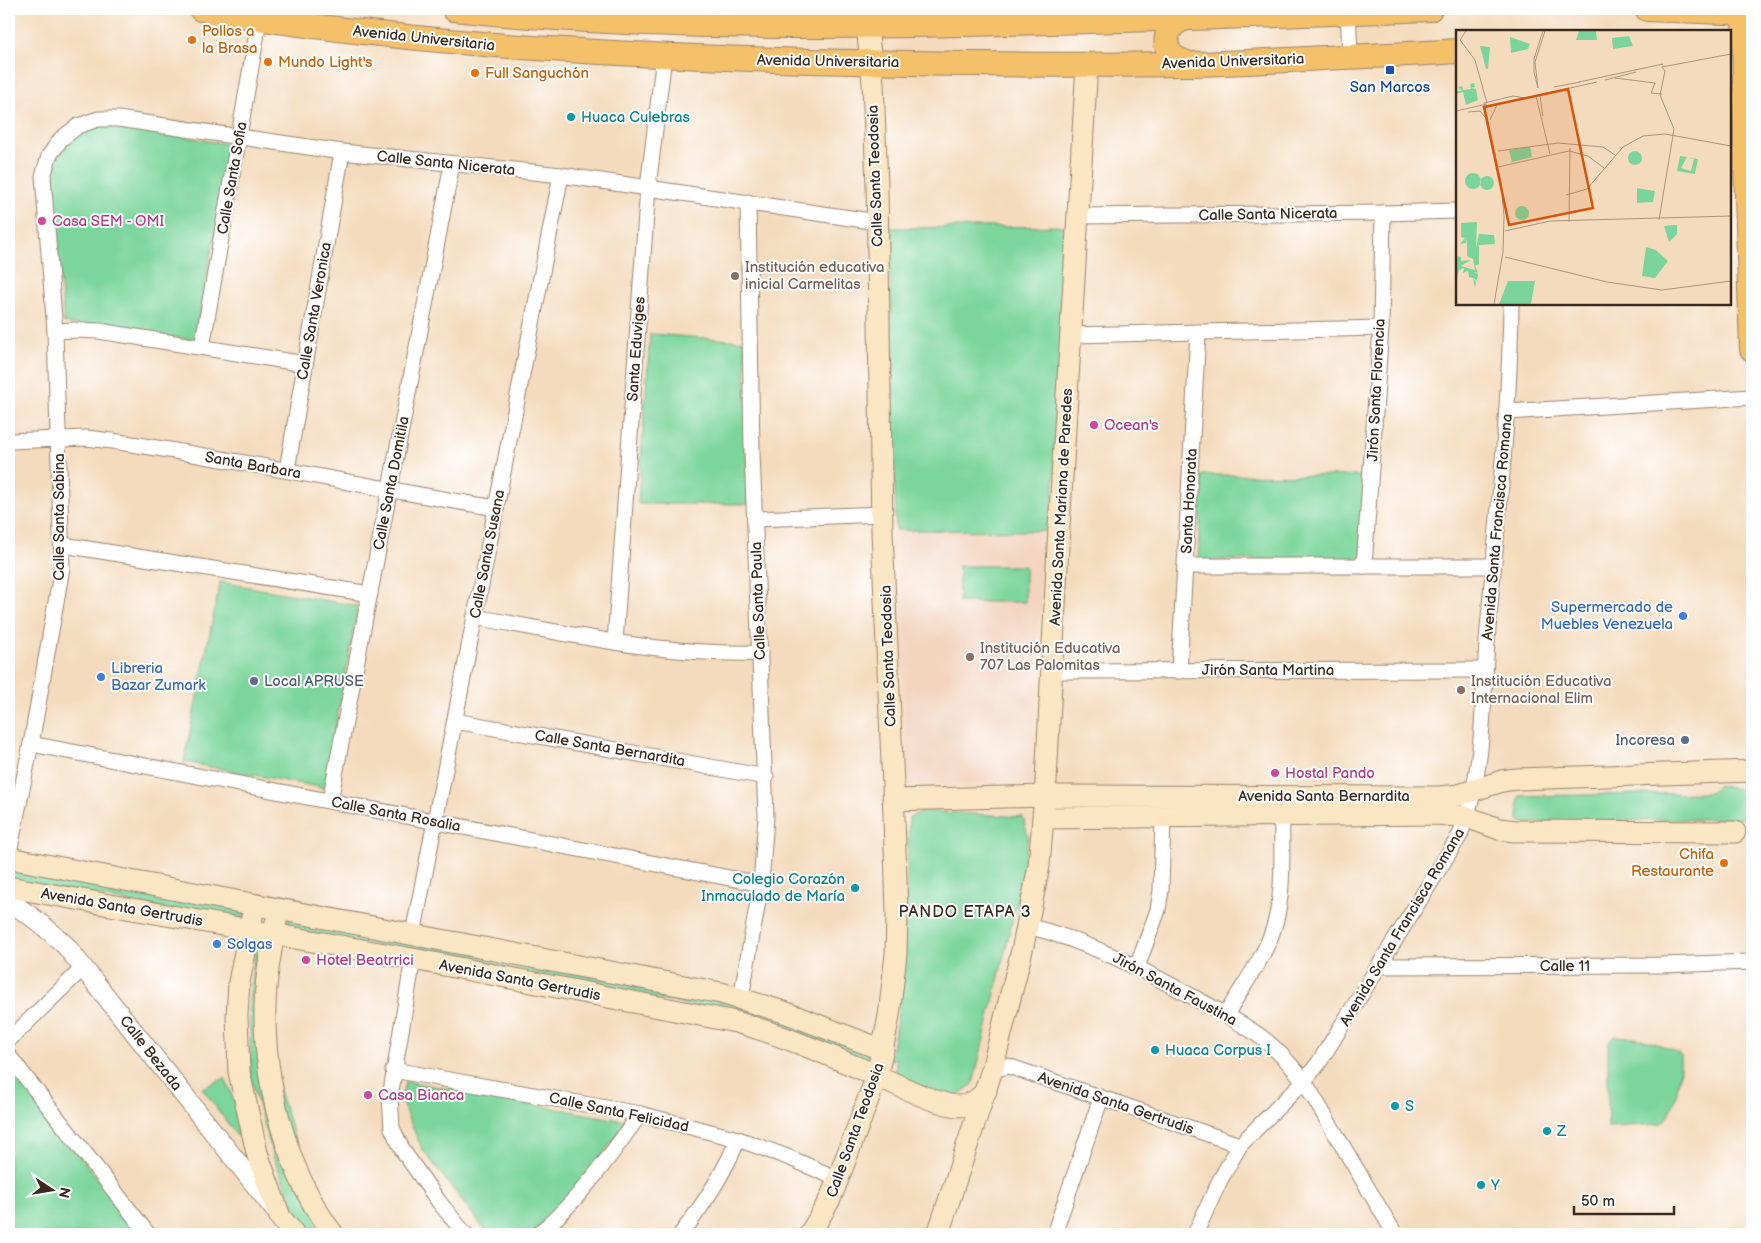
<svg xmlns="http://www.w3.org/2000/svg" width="1761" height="1243" viewBox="0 0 1761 1243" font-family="'Balsamiq Sans',sans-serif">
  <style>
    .built { fill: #f3d4bf }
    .green { fill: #7bd59b; stroke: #5b805c }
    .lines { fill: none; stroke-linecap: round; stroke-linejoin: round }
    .minor-casing { stroke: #98826e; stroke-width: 17 }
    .tertiary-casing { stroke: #98826e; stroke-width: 21 }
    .secondary-casing { stroke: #98826e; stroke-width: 23 }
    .primary-casing { stroke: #98826e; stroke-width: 26 }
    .minor { stroke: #fff; stroke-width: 15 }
    .tertiary { stroke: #fff; stroke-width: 19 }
    .secondary { stroke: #fbe6c3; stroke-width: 21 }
    .primary { stroke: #f4c16a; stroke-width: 24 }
    .food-dot { fill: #e8710a; stroke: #fff; stroke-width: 2 }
    .transit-dot { fill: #1a4fb4; stroke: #fff; stroke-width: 2 }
    .culture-dot { fill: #0f9aa8; stroke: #fff; stroke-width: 2 }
    .hotel-dot { fill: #d1479c; stroke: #fff; stroke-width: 2 }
    .education-dot { fill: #8d6e63; stroke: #fff; stroke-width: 2 }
    .shop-dot { fill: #3f7fe0; stroke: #fff; stroke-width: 2 }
    .service-dot { fill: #5c6f8a; stroke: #fff; stroke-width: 2 }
    .labels { text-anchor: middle; stroke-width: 4; stroke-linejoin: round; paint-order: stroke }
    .food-label { font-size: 15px; fill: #c56008; stroke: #fff; text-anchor: start }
    .street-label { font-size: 15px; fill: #3b2a1e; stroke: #fff }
    .transit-label { font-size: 15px; fill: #164399; stroke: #fff }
    .culture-label { font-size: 15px; fill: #0d838f; stroke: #fff; text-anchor: start }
    .hotel-label { font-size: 15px; fill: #b23c85; stroke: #fff; text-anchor: start }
    .education-label { font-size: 15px; fill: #785e54; stroke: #fff; text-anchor: start }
    .shop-label { font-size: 15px; fill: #366cbe; stroke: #fff; text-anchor: start }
    .service-label { font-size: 15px; fill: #4e5e75; stroke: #fff; text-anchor: start }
    .neighbourhood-label { font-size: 16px; letter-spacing: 1px; fill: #3b2a1e; stroke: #fff }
    .inset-road { fill: none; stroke: #aa947d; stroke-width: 1 }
    .view { fill: #d7540e; fill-opacity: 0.15; stroke: #d7540e; stroke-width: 2.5 }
    .inset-edge { fill: none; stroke: #3b2a1e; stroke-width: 2.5 }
  </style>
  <rect width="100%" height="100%" fill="#fff"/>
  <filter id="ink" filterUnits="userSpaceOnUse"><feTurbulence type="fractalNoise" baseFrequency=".02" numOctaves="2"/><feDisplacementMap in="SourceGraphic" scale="10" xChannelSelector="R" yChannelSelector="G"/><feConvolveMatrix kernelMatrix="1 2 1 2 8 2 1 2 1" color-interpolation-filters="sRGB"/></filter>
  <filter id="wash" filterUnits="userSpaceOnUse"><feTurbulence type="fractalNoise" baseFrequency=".0096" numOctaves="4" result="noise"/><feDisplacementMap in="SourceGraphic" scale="20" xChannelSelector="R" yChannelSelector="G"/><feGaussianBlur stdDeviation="1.12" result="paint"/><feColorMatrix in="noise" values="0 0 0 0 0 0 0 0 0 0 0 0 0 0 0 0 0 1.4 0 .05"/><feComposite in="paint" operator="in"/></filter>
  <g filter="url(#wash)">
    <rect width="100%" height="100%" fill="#f4dbbd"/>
    <path class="built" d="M 1045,530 L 1031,784 L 907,785 L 898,531 Z"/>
    <g class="green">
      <path d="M 579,9 L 829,10 L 829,18 Z"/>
      <path d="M 111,124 L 231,145 L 195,340 L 64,323 L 52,180 C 60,141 74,133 111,124 Z"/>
      <path d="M 1071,226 L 1051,531 L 896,530 L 889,228 Z"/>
      <path d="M 650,334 L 745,341 L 748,504 L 638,504 Z"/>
      <path d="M 1202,475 L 1369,476 L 1361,559 L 1198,560 Z"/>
      <rect x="959" y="566" width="66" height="36"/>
      <path d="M 220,582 L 358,606 L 324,788 L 184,762 Z"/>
      <path d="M 1718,785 L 1744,790 L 1746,818 L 1525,823 L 1518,820 L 1519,796 L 1709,793 Z"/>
      <path d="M 924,811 L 1023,817 L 1028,837 L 1022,881 L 973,1084 L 954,1098 L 907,1082 L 896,1073 L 896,1058 L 890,1061 L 903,984 L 909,817 Z"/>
      <path d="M 9,865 L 243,905 L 246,914 L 238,922 L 9,880 Z"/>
      <path d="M 289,917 L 734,1004 L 868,1049 L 868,1060 L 723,1012 L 286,929 Z"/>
      <path d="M 256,945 L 267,949 L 265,1049 L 327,1234 L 310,1234 L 299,1218 L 274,1159 L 251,1079 L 249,1001 Z"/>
      <path d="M 1615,1036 C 1637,1037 1661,1043 1680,1054 C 1681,1072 1677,1114 1660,1124 L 1608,1127 L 1608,1044 Z"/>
      <path d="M 9,1066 L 141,1234 L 9,1234 Z"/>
      <path d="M 225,1078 L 248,1133 L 237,1136 L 202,1088 Z"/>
      <path d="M 405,1081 L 625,1121 L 591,1173 L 534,1234 L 488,1234 L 422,1149 L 401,1101 Z"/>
    </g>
  </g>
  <g filter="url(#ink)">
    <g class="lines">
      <defs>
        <g id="minor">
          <path d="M 1348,9 L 1350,56"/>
          <path d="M 1079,216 L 1383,213 L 1457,211"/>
          <path d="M 55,331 L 75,330 L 99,331 L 305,364"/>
          <path d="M 1072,335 L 1381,328"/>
          <path d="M 202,347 L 261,10"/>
          <path d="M 1507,412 L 1752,397"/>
          <path d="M 9,441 L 86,438 L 112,441 C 240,460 368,487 496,508"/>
          <path d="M 287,470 L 342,152"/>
          <path d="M 756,519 L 882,514"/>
          <path d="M 63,545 L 370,594"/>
          <path d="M 1186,566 L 1493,566"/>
          <path d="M 1364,566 L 1381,328 L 1383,213"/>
          <path d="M 475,617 C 569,634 664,656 760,653"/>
          <path d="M 615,642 L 648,187 L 664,56"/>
          <path d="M 1052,671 L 1485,670"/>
          <path d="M 1179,671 L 1198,332"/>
          <path d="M 455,721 L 766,777"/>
          <path d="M 31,744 L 761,884"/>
          <path d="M 330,801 L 452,164"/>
          <path d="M 9,853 L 31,744 L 62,568 L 55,331 L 43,176 L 49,156 L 61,139 L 78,126 L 98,119 L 118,119 L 342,152 L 561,175 L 877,222"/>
          <path d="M 1028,926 C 1087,941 1140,968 1193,997 C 1217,1010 1243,1023 1265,1040 C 1280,1052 1292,1066 1304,1081 L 1395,1234"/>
          <path d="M 413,934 L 561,175"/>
          <path d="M 413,959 L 390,1097 L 392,1128 L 403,1151 L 439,1202 L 465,1234"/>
          <path d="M 1379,966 L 1661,965 L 1752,962"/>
          <path d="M 1137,967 L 1158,910 L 1161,890 L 1163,816"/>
          <path d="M 741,998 L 761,884 L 766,817 L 752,452 L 748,202"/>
          <path d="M 1226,1015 C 1241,988 1263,960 1273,930 C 1285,894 1281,853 1282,815"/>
          <path d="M 9,1040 L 84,967"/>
          <path d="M 9,1056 L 148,1234"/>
          <path d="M 393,1070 L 640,1114 L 738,1139 L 790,1158 L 838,1179"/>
          <path d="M 992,1070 L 1008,1066 L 1017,1069 L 1240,1145"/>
          <path d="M 538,1234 C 579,1201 609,1157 640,1114"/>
          <path d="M 681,1234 C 704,1204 724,1174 738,1139"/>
          <path d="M 1054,1234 L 1101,1098"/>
          <path d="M 1195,1234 L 1220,1180 L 1240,1145 L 1304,1081 L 1318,1064 L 1460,835 C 1486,770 1482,698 1488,629 C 1497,521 1510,413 1511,304"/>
        </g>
        <g id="tertiary">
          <path d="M 867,9 L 867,26"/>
          <path d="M 9,902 C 30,914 48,929 66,946 L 275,1210"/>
        </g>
        <g id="secondary">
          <path d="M 893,800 L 1045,796 L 1440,797 L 1459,795 L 1502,781 L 1516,779 L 1752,771"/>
          <path d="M 1043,818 L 1437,814 L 1467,817 L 1499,829 L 1515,831 L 1735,832"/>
          <path d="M 9,858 L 721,993 L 784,1012 L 883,1050"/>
          <path d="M 9,887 L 413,959 L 736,1022 C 786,1036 833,1057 880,1077 C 900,1086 939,1106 960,1106 C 971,1105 979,1099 986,1091"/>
          <path d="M 252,917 L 239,982 L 237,1016 L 239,1072 L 257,1153 L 280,1217 L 294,1234"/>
          <path d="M 276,922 C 270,954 264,987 265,1020 C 266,1092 289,1176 333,1234"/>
          <path d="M 810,1234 L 830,1199 L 838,1179 L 877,1076 L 889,1016 L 896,954 L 897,914 L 893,785 L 882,531 L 877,185 L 873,83 L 867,26"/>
          <path d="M 938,1234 L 992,1070 L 1023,946 L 1039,866 L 1046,781 L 1059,528 L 1087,65"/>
        </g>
        <g id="primary">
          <path d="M 201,9 C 403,44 608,55 812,61 C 937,64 1061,66 1185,64 C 1225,64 1266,61 1306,59 C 1356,56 1407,55 1457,51"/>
          <path d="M 454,9 C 637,29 821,28 1003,23 C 1146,20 1288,15 1430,9"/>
          <path d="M 1647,9 L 1752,13"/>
          <path d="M 1744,9 L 1746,163 L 1752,349"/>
          <path d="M 1184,19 C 1169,23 1160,42 1172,55 C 1177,60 1184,62 1190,64"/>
        </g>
      </defs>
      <use href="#minor" class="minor-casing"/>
      <use href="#tertiary" class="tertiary-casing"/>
      <use href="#secondary" class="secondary-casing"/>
      <use href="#primary" class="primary-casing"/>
      <use href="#minor" class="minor"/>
      <use href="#tertiary" class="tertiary"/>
      <use href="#secondary" class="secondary"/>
      <use href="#primary" class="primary"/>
    </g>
  </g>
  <g class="food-dot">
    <circle cx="192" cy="40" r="5"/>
    <circle cx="268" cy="62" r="5"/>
    <circle cx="475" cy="73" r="5"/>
    <circle cx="1724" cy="863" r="5"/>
  </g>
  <rect class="transit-dot" x="1385" y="65" width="10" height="10" rx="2.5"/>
  <g class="culture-dot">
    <circle cx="571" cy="117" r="5"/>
    <circle cx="855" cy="888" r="5"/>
    <circle cx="1155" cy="1050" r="5"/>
    <circle cx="1395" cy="1106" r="5"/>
    <circle cx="1547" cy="1131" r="5"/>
    <circle cx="1481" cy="1185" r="5"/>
  </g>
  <g class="hotel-dot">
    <circle cx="42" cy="221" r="5"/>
    <circle cx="1094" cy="425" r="5"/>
    <circle cx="1275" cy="773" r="5"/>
    <circle cx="306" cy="960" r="5"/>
    <circle cx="368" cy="1095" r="5"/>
  </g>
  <g class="education-dot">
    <circle cx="735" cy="276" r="5"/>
    <circle cx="970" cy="657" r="5"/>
    <circle cx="1461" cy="690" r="5"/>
  </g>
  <g class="shop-dot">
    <circle cx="1683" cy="616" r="5"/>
    <circle cx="101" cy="677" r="5"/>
    <circle cx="217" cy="944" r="5"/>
  </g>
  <g class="service-dot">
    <circle cx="254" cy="681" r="5"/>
    <circle cx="1685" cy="740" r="5"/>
  </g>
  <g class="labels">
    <g class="food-label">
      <text x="202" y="36">Pollos a<tspan x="202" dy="17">la Brasa</tspan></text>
      <text x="278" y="67">Mundo Light's</text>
      <text x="485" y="78">Full Sanguchón</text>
      <text x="1714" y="859" text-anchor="end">Chifa<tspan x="1714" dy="17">Restaurante</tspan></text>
    </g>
    <g class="street-label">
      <text transform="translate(424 38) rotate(6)" y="5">Avenida Universitaria</text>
      <text transform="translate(828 61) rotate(1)" y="5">Avenida Universitaria</text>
      <text transform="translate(1233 61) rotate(-2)" y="5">Avenida Universitaria</text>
      <text transform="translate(446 163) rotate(6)" y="5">Calle Santa Nicerata</text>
      <text transform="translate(875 176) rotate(-92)" y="5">Calle Santa Teodosia</text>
      <text transform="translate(232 178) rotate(-80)" y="5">Calle Santa Sofia</text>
      <text transform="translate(1268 214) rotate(-1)" y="5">Calle Santa Nicerata</text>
      <text transform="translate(314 311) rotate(-80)" y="5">Calle Santa Veronica</text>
      <text transform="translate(636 349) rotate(-86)" y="5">Santa Eduviges</text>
      <text transform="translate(1376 390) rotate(-87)" y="5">Jirón Santa Florencia</text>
      <text transform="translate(253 465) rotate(10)" y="5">Santa Barbara</text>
      <text transform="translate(391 483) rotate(-79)" y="5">Calle Santa Domitila</text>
      <text transform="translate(1189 501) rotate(-87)" y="5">Santa Honorata</text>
      <text transform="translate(1061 507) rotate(-87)" y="5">Avenida Santa Mariana de Paredes</text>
      <text transform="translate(59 517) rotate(-90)" y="5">Calle Santa Sabina</text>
      <text transform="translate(1497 527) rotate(-85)" y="5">Avenida Santa Francisca Romana</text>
      <text transform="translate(487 554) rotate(-79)" y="5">Calle Santa Susana</text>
      <text transform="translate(758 601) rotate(-92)" y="5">Calle Santa Paula</text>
      <text transform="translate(888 656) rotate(-92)" y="5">Calle Santa Teodosia</text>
      <text x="1268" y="675">Jirón Santa Martina</text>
      <text transform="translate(610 748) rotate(10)" y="5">Calle Santa Bernardita</text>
      <text x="1324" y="801">Avenida Santa Bernardita</text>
      <text transform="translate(396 814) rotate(11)" y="5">Calle Santa Rosalia</text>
      <text transform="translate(122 907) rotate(10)" y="5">Avenida Santa Gertrudis</text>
      <text transform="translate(1402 927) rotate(-59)" y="5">Avenida Santa Francisca Romana</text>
      <text x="1565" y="971">Calle 11</text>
      <text transform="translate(520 980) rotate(11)" y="5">Avenida Santa Gertrudis</text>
      <text transform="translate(1175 989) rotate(28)" y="5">Jirón Santa Faustina</text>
      <text transform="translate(151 1053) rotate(52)" y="5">Calle Bezada</text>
      <text transform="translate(1116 1103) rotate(19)" y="5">Avenida Santa Gertrudis</text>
      <text transform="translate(619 1112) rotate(12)" y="5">Calle Santa Felicidad</text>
      <text transform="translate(855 1130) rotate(-70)" y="5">Calle Santa Teodosia</text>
    </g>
    <g class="transit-label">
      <text x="1390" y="92">San Marcos</text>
    </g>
    <g class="culture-label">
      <text x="581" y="122">Huaca Culebras</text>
      <text x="845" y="884" text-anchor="end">Colegio Corazón<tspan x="845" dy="17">Inmaculado de María</tspan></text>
      <text x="1165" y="1055">Huaca Corpus I</text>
      <text x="1405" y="1111">S</text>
      <text x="1557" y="1136">Z</text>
      <text x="1491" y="1190">Y</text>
    </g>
    <g class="hotel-label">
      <text x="52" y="226">Casa SEM - OMI</text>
      <text x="1104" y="430">Ocean's</text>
      <text x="1285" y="778">Hostal Pando</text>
      <text x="316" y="965">Hotel Beatrrici</text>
      <text x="378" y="1100">Casa Bianca</text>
    </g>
    <g class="education-label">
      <text x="745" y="272">Institución educativa<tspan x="745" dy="17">inicial Carmelitas</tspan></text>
      <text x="980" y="653">Institución Educativa<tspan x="980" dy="17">707 Las Palomitas</tspan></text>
      <text x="1471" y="686">Institución Educativa<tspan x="1471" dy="17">Internacional Elim</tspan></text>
    </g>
    <g class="shop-label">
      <text x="1673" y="612" text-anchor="end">Supermercado de<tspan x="1673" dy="17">Muebles Venezuela</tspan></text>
      <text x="111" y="673">Libreria<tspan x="111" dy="17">Bazar Zumark</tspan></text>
      <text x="227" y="949">Solgas</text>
    </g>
    <g class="service-label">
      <text x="264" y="686">Local APRUSE</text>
      <text x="1675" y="745" text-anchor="end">Incoresa</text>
    </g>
    <g class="neighbourhood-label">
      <text x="965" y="917">PANDO ETAPA 3</text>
    </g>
  </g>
  <g transform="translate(1456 30)">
    <rect width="275" height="275" fill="#f4dbbd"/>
    <path d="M 123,1 L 140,1 L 141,10 L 120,10 ZM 173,6 L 177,16 L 157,19 L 156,8 ZM 54,7 L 74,14 L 72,19 L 55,23 ZM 24,16 L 34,17 L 32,39 L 30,39 ZM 18,53 L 19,57 L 15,58 L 20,59 L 22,70 L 10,75 L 7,62 L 0,64 L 0,61 L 6,61 L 2,57 L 6,56 L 7,60 L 15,59 L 14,54 ZM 74,117 L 76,127 L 56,132 L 53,120 ZM172 128a7 7 0 1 1 14 0a7 7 0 1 1-14 0ZM 224,126 L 242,129 L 239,144 L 221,141 ZM 231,127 L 238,129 L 235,141 L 225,138 ZM9 151a8 8 0 1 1 16 0a8 8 0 1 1-16 0ZM24 153a7 7 0 1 1 14 0a7 7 0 1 1-14 0ZM 181,158 L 199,161 L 197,172 L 181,173 ZM59 183a7 7 0 1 1 14 0a7 7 0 1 1-14 0ZM 21,192 L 20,218 L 23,204 L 38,205 L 39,214 L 23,215 L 23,234 L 19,236 L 22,243 L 17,242 L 22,244 L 21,251 L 16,247 L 20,252 L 19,258 L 17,248 L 13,247 L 12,241 L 7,243 L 8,238 L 3,240 L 0,254 L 0,226 L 5,227 L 5,231 L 15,230 L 5,236 L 19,240 L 17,229 L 11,226 L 11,207 L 10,213 L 4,214 L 9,208 L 5,207 L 5,193 ZM 217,195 L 221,195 L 221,204 L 213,212 L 208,196 ZM 190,217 L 200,220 L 212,231 L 199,248 L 186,246 ZM 52,251 L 79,251 L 75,274 L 43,274 Z" fill="#7bd59b" fill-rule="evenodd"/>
    <path class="inset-road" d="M 10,1 L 4,10 L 19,30 L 31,73M 87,1 L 78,29 L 78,42 L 82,58 L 79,32 L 89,1M 159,48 L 199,53 L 195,63 L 206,64M 149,50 L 180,42M 123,52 L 207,34M 98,57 L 124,52M 80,66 L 94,124M 84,66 L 87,86M 27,78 L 60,70M 0,81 L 31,74M 12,82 L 24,81 L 29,87M 34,90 L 41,75M 42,121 L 102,113 L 147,117 L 159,125M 42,137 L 113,121 L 132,126 L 148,138M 110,165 L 131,159 L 167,117 L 187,106 L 209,104 L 275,116M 203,190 L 218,99 L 204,65 L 209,41 L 206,37 L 275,24M 113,192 L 114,118M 49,201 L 94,191 L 275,186M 49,227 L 151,252 L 206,260 L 275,251M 38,274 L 47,222 L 48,186 L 45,152 L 28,73 L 57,66 L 69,68 L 141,52"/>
    <path class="view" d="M 112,59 L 137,178 L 53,195 L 28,77 Z"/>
    <rect width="275" height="275" class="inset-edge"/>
  </g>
  <rect width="1761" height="1243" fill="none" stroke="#fff" stroke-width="30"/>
  <g transform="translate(52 1190) rotate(102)" stroke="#ffffff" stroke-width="4" paint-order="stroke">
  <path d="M0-4L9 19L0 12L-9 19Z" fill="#3b2a1e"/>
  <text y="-8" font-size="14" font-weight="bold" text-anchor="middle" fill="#3b2a1e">N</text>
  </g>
  <path d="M1574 1206v8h100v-8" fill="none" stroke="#3b2a1e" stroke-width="2.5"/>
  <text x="1581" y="1206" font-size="15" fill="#3b2a1e" stroke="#ffffff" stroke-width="4" paint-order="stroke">50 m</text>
</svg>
